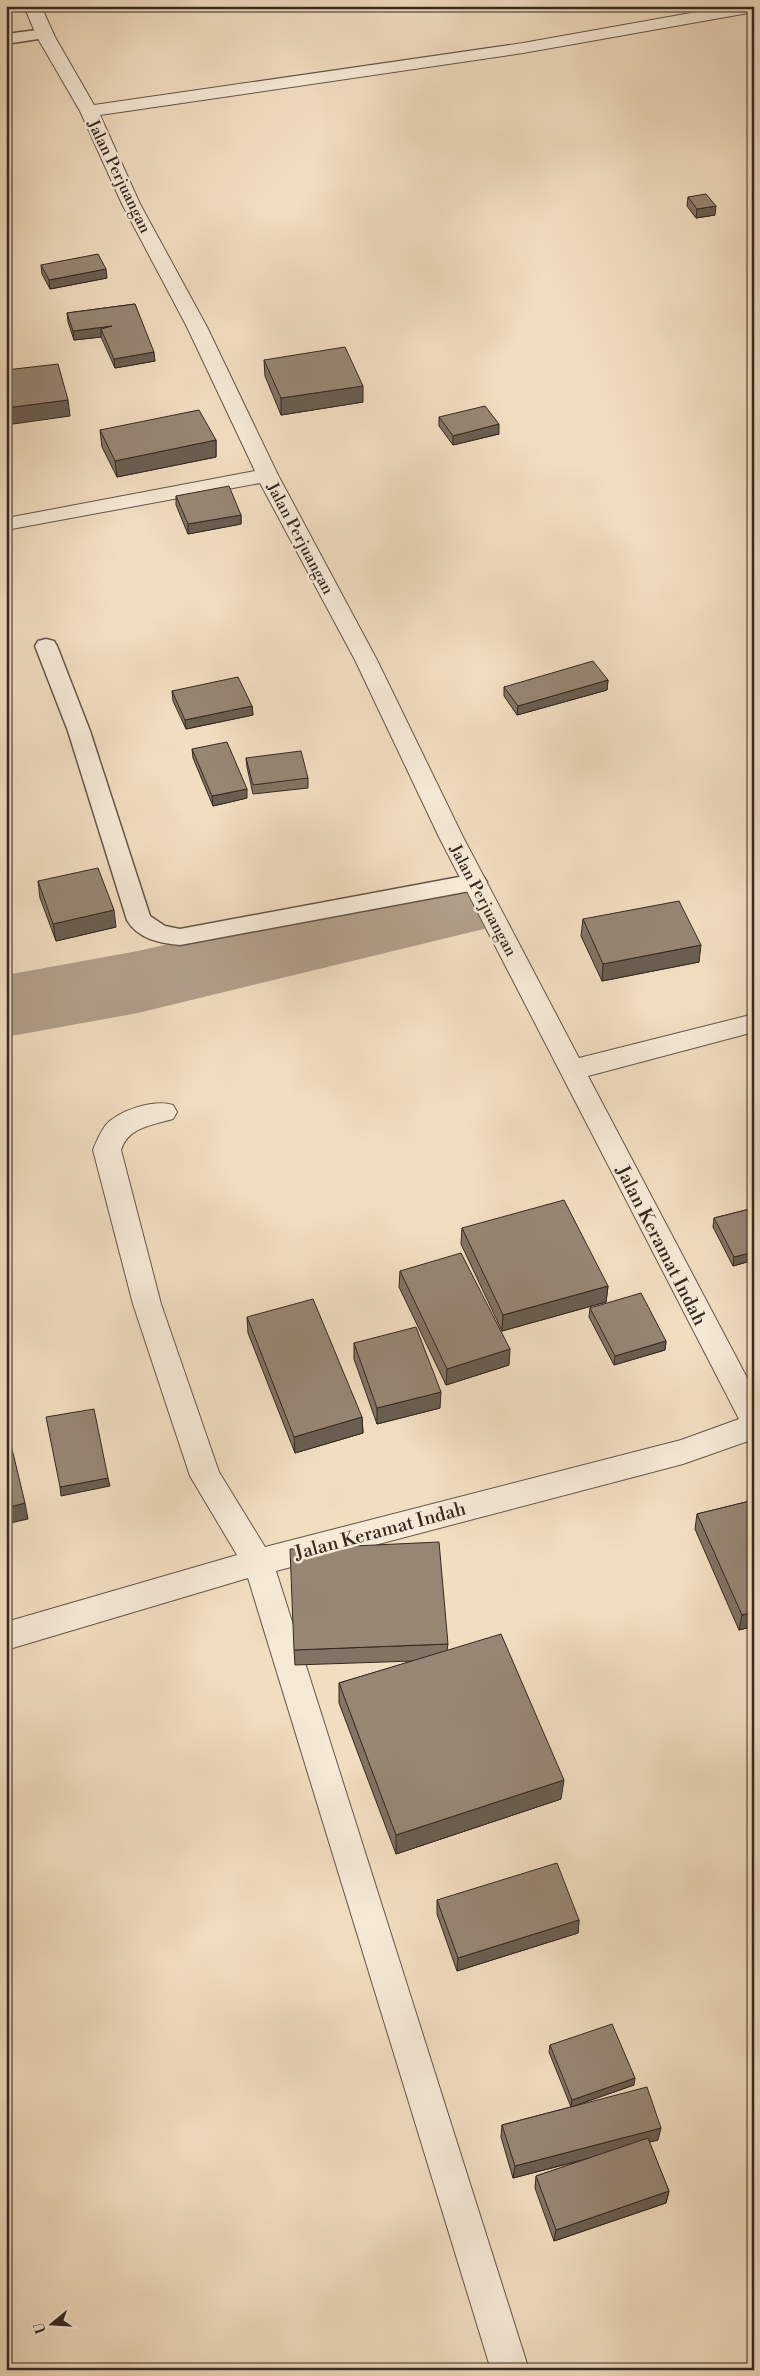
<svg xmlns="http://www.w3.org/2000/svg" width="760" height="2376" viewBox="0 0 760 2376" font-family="'Libre Bodoni',serif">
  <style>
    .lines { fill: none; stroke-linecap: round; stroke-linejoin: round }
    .river { fill: #b19f8a; fill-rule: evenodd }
    .service-casing { stroke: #645549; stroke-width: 3 }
    .minor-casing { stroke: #645549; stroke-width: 2 }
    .service { fill: #f6e9d6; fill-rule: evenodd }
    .minor { fill: #f6e9d6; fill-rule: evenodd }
    .wall { fill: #827364; stroke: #352821 }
    .shaded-wall { fill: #6a5e51; stroke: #352821 }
    .building { fill: #978674; stroke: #352821 }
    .labels { text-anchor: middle; stroke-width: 5; stroke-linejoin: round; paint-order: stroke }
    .far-street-label { font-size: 16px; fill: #352821; stroke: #f6e9d6 }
    .street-label { font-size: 19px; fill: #352821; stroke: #f6e9d6 }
  </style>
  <rect width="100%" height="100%" fill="#f1ddc0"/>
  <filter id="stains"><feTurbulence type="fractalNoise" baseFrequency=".004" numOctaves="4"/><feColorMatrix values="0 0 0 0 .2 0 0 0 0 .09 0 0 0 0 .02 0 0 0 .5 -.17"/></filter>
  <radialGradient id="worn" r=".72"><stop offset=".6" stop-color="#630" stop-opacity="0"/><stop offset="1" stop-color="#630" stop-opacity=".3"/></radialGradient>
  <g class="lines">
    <path class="river" d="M 454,879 L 484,887 L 496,908 L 484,929 L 138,1013 L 6,1037 L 6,975 L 138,951 Z"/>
    <defs>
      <g id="service">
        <path d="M 45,29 L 53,34 L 51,37 L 6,44 L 6,34 Z"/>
        <path d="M 46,639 L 54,641 L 57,646 L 90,731 L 150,916 L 165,926 L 180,929 L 475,874 L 483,876 L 487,882 L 483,888 L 475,890 L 180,945 C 160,943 138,939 127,920 L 68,731 L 35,646 L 38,641 Z"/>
      </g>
      <path id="minor" d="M 24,6 L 41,6 L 55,37 L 94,105 L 523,43 L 730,6 L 754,6 L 754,12 L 523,53 L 100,115 L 140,204 L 207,327 L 278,475 L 377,660 L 463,837 L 579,1058 L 754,1014 L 754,1032 L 588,1076 L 754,1391 L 754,1439 L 683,1464 L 276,1571 L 529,2370 L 491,2370 L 248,1578 L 6,1650 L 6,1622 L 237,1555 L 190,1476 L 133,1304 L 93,1150 C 96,1142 100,1133 105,1126 C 118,1110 155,1099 173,1105 L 177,1112 L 173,1119 C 153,1125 128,1127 121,1150 L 161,1304 L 219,1472 L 265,1547 L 681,1440 L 739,1419 L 439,837 L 355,660 L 260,483 L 6,530 L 6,516 L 12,517 L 255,471 L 187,327 L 122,204 L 80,111 L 37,37 Z"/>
    </defs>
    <use href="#service" class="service-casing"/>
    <use href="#minor" class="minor-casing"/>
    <use href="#service" class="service"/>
    <use href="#minor" class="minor"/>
  </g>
  <g class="wall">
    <path d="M 688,197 L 715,215 L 696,218 L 687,206 Z"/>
    <path d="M 41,265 L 107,278 L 50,289 L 42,274 Z"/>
    <path d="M 135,304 L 155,361 L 115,368 L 101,337 L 74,340 L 68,322 L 67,313 Z"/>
    <path d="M 264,360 L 363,402 L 281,415 L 265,376 Z"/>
    <path d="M 439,417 L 499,434 L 453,445 L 439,426 Z"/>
    <path d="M 100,430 L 216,440 L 216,457 L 117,477 L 102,447 Z"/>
    <path d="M 176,496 L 241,515 L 241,524 L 188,534 L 176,505 Z"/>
    <path d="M 608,680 L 607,690 L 517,715 L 504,696 L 504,687 Z"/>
    <path d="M 172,691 L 252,706 L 253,715 L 186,729 L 173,701 Z"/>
    <path d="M 192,749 L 247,798 L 213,806 L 193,758 Z"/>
    <path d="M 246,758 L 308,778 L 308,788 L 253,794 L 247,767 Z"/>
    <path d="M 38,881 L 116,927 L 56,941 L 40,898 Z"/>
    <path d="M 583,919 L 699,962 L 602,981 L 581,936 Z"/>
    <path d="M 754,1208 L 754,1260 L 733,1266 L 713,1227 L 714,1218 Z"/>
    <path d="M 462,1228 L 608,1286 L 606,1302 L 502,1331 L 461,1244 Z"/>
    <path d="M 400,1271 L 509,1365 L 446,1385 L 399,1287 Z"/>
    <path d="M 590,1308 L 666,1341 L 665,1350 L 614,1365 L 589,1317 Z"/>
    <path d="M 247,1317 L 362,1417 L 363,1433 L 295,1453 L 248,1333 Z"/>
    <path d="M 354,1343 L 440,1408 L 377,1424 L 354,1359 Z"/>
    <path d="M 754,1500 L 754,1626 L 739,1630 L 695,1529 L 697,1514 Z"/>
    <path d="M 448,1644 L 447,1650 L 561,1799 L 396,1854 L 339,1703 L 339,1683 L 413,1661 L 295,1665 L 294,1650 Z"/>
    <path d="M 437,1900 L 579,1920 L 578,1933 L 457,1971 L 437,1914 Z"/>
    <path d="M 550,2045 L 634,2085 L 571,2107 L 658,2140 L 649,2142 L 669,2191 L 666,2203 L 554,2241 L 535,2188 L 536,2176 L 591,2158 L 513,2178 L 501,2137 L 502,2125 L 571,2107 L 549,2052 Z"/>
  </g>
  <g class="shaded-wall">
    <path d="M 716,206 L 715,215 L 696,218 L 697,209 Z"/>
    <path d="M 106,269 L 107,278 L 50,289 L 49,280 Z"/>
    <path d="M 112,326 L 101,329 L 101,337 L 74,340 L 73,331 Z"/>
    <path d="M 154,352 L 155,361 L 115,368 L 114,359 Z"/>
    <path d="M 363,386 L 363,402 L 281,415 L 281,398 Z"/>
    <path d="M 68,400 L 70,416 L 6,425 L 6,408 Z"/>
    <path d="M 499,424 L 499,434 L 453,445 L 453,436 Z"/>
    <path d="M 216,440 L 216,457 L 117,477 L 115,461 Z"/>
    <path d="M 241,515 L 241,524 L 188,534 L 188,524 Z"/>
    <path d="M 608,680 L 607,690 L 517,715 L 518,706 Z"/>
    <path d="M 252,706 L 253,715 L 186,729 L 185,720 Z"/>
    <path d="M 247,789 L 247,798 L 213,806 L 212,796 Z"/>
    <path d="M 114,910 L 116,927 L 56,941 L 53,924 Z"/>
    <path d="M 701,945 L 699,962 L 602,981 L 603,964 Z"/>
    <path d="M 754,1252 L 754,1260 L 733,1266 L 734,1257 Z"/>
    <path d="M 608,1286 L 606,1302 L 502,1331 L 503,1315 Z"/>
    <path d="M 666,1341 L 665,1350 L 614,1365 L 615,1356 Z"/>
    <path d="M 510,1349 L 509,1365 L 446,1385 L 447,1369 Z"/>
    <path d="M 441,1392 L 440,1408 L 377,1424 L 377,1408 Z"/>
    <path d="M 362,1417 L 363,1433 L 295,1453 L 294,1437 Z"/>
    <path d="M 108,1478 L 110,1486 L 61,1496 L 60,1487 Z"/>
    <path d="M 25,1503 L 28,1519 L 6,1524 L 6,1508 Z"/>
    <path d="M 754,1612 L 754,1626 L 739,1630 L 742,1615 Z"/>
    <path d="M 564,1780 L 561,1799 L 396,1854 L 396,1835 Z"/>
    <path d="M 579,1920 L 578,1933 L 457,1971 L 458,1958 Z"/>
    <path d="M 635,2078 L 634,2085 L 571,2107 L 572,2100 Z"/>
    <path d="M 661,2128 L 658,2140 L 513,2178 L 515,2166 Z"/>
    <path d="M 669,2191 L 666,2203 L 554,2241 L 556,2230 Z"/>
  </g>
  <g class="building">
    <path d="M 706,194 L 716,206 L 697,209 L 688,197 Z"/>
    <path d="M 98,254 L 106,269 L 49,280 L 41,265 Z"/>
    <path d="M 135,304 L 154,352 L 114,359 L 101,329 L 112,326 L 73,331 L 67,313 Z"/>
    <path d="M 345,347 L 363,386 L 281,398 L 264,360 Z"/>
    <path d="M 58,364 L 68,400 L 6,408 L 6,370 Z"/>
    <path d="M 485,406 L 499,424 L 453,436 L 439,417 Z"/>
    <path d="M 199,410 L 216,440 L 115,461 L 100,430 Z"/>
    <path d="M 229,486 L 241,515 L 188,524 L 176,496 Z"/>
    <path d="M 593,661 L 608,680 L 518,706 L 504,687 Z"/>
    <path d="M 238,677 L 252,706 L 185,720 L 172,691 Z"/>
    <path d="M 227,742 L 247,789 L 212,796 L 192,749 Z"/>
    <path d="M 301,751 L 308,778 L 253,785 L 246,758 Z"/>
    <path d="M 98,868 L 114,910 L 53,924 L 38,881 Z"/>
    <path d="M 679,901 L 701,945 L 603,964 L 583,919 Z"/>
    <path d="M 564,1200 L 608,1286 L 503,1315 L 462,1228 Z"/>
    <path d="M 754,1208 L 754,1252 L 734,1257 L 714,1218 Z"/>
    <path d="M 461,1253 L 510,1349 L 447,1369 L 400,1271 Z"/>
    <path d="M 641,1293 L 666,1341 L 615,1356 L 590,1308 Z"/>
    <path d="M 313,1299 L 362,1417 L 294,1437 L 247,1317 Z"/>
    <path d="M 416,1327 L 441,1392 L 377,1408 L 354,1343 Z"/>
    <path d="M 94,1409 L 108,1478 L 60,1487 L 46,1417 Z"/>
    <path d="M 6,1424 L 25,1503 L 6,1508 Z"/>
    <path d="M 754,1500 L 754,1612 L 742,1615 L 697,1514 Z"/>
    <path d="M 439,1542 L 448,1644 L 294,1650 L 290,1549 Z"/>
    <path d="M 501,1634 L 564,1780 L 396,1835 L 339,1683 Z"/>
    <path d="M 557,1863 L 579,1920 L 458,1958 L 437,1900 Z"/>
    <path d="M 612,2024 L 635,2078 L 572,2100 L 550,2045 Z"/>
    <path d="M 647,2087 L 661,2128 L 515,2166 L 502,2125 Z"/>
    <path d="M 648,2138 L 669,2191 L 556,2230 L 536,2176 Z"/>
  </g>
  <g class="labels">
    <g class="far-street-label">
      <text transform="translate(120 176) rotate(64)" y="6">Jalan Perjuangan</text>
      <text transform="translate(301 538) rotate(62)" y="6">Jalan Perjuangan</text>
      <text transform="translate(484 900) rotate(62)" y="6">Jalan Perjuangan</text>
    </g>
    <g class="street-label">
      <text transform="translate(662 1245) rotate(63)" y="7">Jalan Keramat Indah</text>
      <text transform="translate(380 1530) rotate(-15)" y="7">Jalan Keramat Indah</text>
    </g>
  </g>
  <rect width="760" height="2376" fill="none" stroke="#f1ddc0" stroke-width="25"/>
  <rect x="8" y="8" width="745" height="2361" fill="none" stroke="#352821" stroke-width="2.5"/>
  <rect x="12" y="12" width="735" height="2351" fill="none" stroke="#352821"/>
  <g transform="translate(52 2324) rotate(252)" stroke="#f6e9d6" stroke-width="4" paint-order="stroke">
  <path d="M0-4L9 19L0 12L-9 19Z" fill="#352821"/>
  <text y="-8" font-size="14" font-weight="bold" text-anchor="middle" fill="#352821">U</text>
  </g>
  <rect width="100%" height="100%" filter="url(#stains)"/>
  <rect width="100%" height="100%" fill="url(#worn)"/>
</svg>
